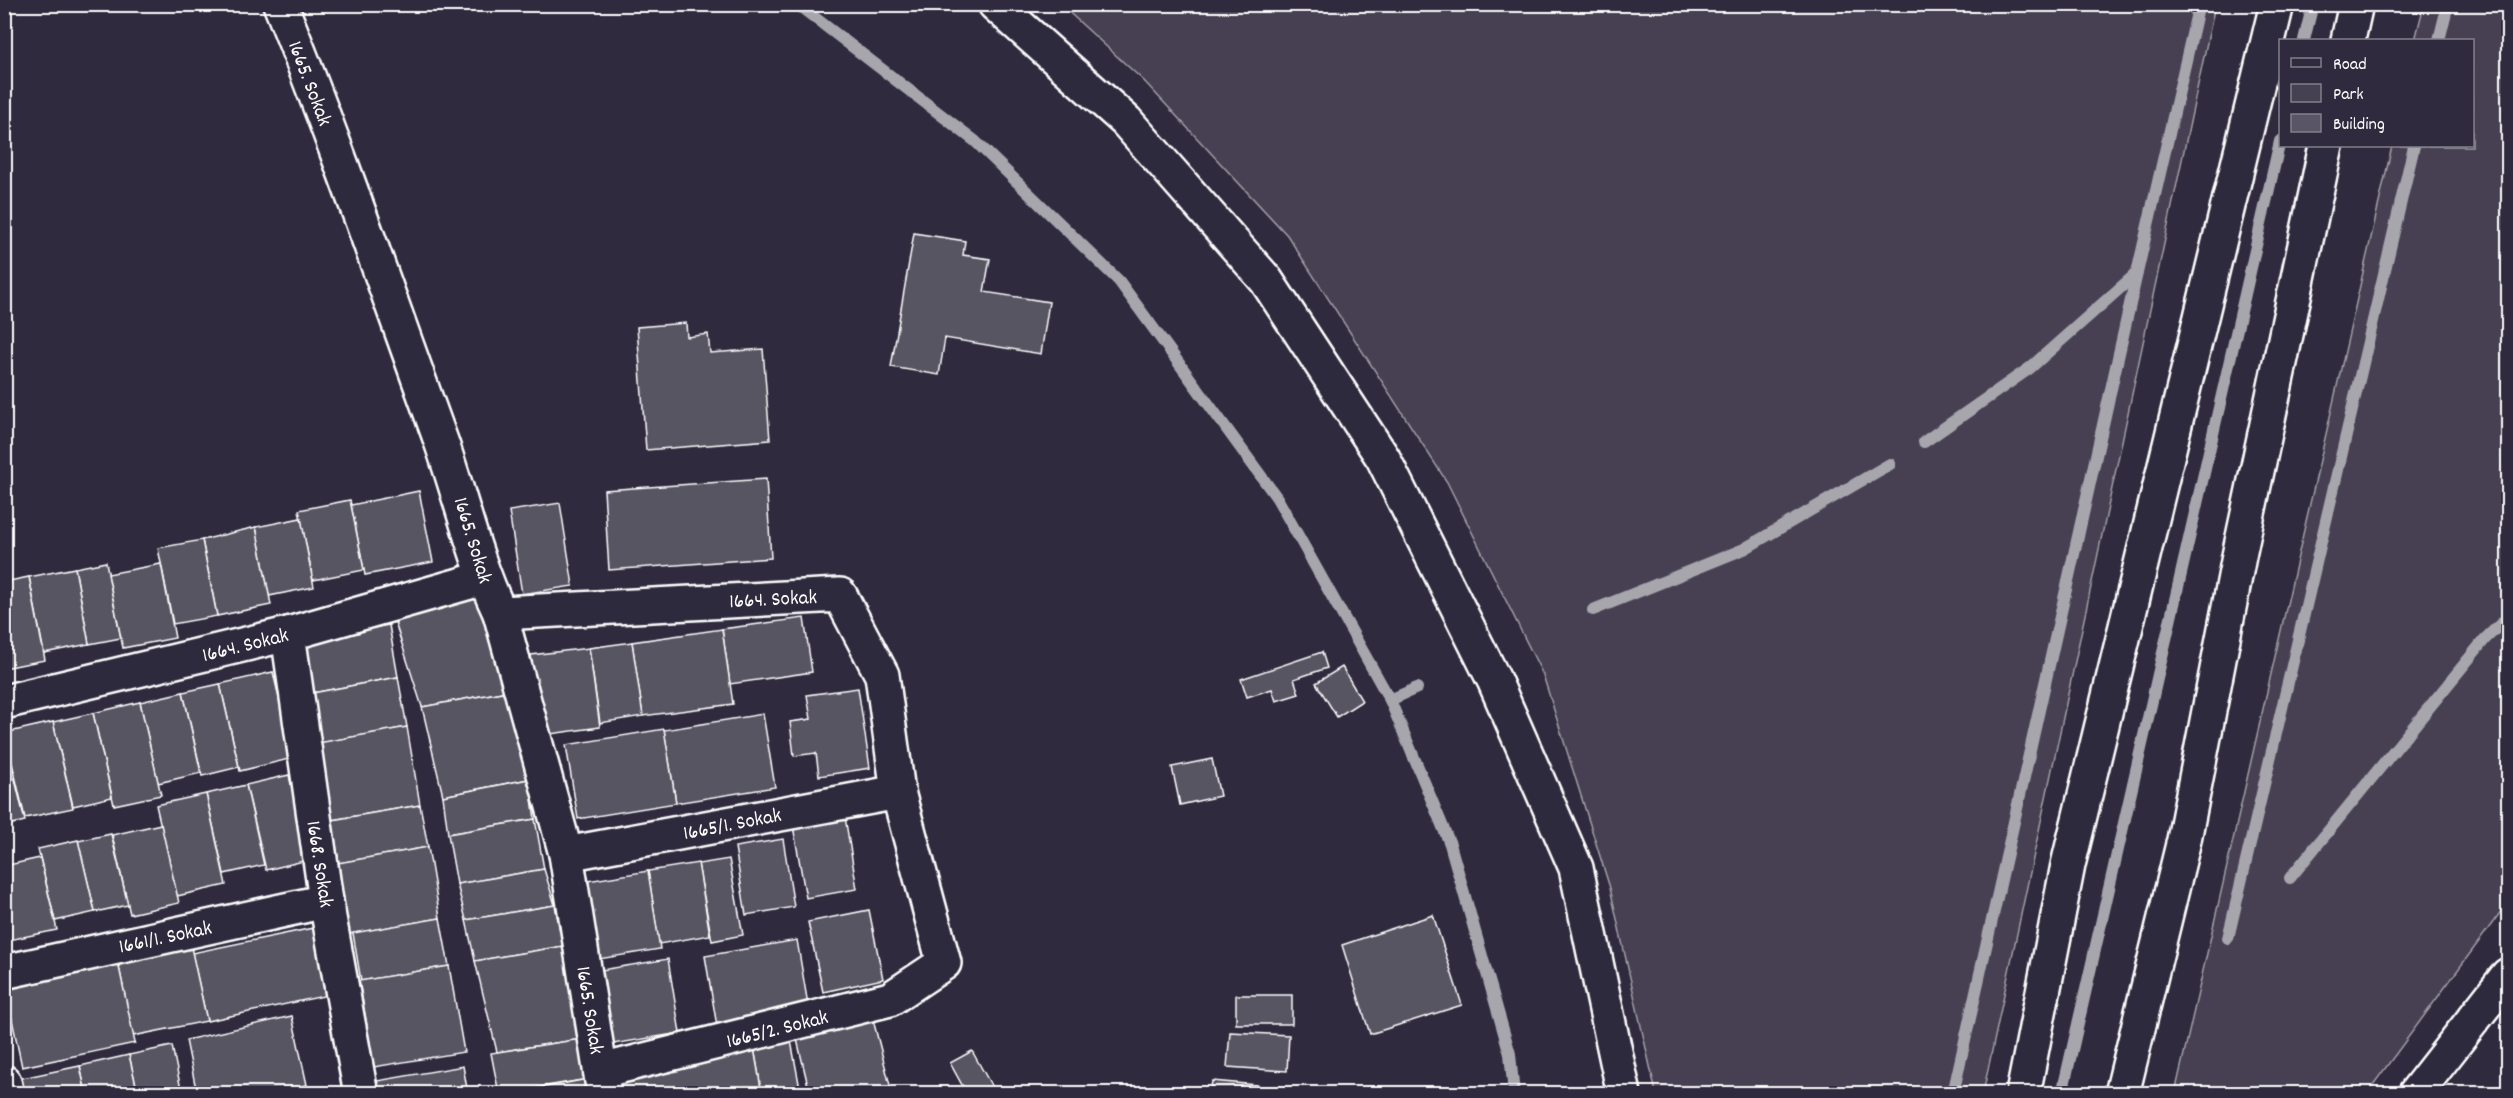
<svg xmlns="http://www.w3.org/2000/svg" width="2513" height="1098" viewBox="0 0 2513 1098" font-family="Dekko,sans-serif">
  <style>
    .green { fill: #464152; stroke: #a2a0a8; stroke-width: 1.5 }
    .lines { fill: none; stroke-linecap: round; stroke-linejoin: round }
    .stream { stroke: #a7a6ad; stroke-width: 12 }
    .building { fill: #595564; stroke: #fff; stroke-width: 1.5 }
    .minor-casing { stroke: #fff; stroke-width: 38 }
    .motorway-casing { stroke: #fff; stroke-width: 38 }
    .minor { stroke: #2f2a3d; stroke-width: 33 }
    .motorway { stroke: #2f2a3d; stroke-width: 33 }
    .labels { text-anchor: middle; stroke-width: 5; stroke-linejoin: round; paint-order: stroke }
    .street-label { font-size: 21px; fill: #fff; stroke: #2f2a3d }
  </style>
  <rect width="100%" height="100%" fill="#2f2a3d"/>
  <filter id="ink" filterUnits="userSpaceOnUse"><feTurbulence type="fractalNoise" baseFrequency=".0167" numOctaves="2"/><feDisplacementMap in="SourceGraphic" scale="12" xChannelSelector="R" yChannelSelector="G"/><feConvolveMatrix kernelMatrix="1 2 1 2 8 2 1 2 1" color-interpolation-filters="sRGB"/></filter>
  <g filter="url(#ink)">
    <g class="green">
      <path d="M 1061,5 L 2215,5 L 1983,1093 L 1656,1093 L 1610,888 L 1543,675 L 1447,482 L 1287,235 L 1144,81 Z"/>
      <path d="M 2424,5 L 2508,5 L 2508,902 L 2367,1093 L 2175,1093 L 2392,146 L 2472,146 L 2472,40 L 2415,40 Z"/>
    </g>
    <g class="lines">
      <g class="stream">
        <path d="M 797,4 L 975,141 L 1119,281 L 1277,498 L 1390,700 L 1450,844 L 1510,1054 L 1514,1094"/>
        <path d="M 2304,40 L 2313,4"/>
        <path d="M 2439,40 L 2448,4"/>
        <path d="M 1924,442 L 2030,368 L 2137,273"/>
        <path d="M 1593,610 L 1744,549 L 1890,464"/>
        <path d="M 1390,700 L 1417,688"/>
        <path d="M 2290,878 L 2485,639 L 2508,617"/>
        <path d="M 2228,938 L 2414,146"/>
        <path d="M 1953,1094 L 2137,273 L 2199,4"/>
        <path d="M 2062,1094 L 2280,141"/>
      </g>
    </g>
    <g class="building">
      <path d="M 914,233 L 965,241 L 963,255 L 990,259 L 984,292 L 1049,302 L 1041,354 L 945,338 L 939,375 L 891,367 Z"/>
      <path d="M 686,323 L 687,337 L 708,334 L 710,353 L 763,349 L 770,440 L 646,450 L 637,327 Z"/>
      <path d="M 766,479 L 771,558 L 609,570 L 604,490 Z"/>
      <path d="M 419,491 L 433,562 L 365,575 L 351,505 Z"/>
      <path d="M 350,500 L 364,570 L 313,580 L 299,510 Z"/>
      <path d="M 560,503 L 573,586 L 522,594 L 509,511 Z"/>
      <path d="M 301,518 L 314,587 L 269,596 L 256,527 Z"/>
      <path d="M 256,527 L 271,605 L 217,616 L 202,540 Z"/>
      <path d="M 202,540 L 217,616 L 173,624 L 158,548 Z"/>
      <path d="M 106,562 L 121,638 L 89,644 L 75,568 Z"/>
      <path d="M 161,564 L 175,638 L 123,648 L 108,574 Z"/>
      <path d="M 75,568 L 89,644 L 44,653 L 29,577 Z"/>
      <path d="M 29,577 L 45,660 L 4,668 L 4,582 Z"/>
      <path d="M 481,595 L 513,690 L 422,707 L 392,613 Z"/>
      <path d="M 804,618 L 812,672 L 730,684 L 722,629 Z"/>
      <path d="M 389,625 L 398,677 L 307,694 L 297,641 Z"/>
      <path d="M 722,629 L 733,704 L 643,716 L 632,642 Z"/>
      <path d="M 632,642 L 643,716 L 600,723 L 589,648 Z"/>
      <path d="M 589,648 L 600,727 L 543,735 L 531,655 Z"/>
      <path d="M 1322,652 L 1327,668 L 1294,679 L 1299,694 L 1276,701 L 1272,689 L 1247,697 L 1241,679 Z"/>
      <path d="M 1342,667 L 1362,701 L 1337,717 L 1316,683 Z"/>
      <path d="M 273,672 L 293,758 L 240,771 L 220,684 Z"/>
      <path d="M 398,677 L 407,727 L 315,744 L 307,694 Z"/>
      <path d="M 220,684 L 239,767 L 202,776 L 183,692 Z"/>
      <path d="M 858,688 L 870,768 L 819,776 L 816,753 L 794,756 L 790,722 L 811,719 L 807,695 Z"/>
      <path d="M 513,690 L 529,779 L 443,796 L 422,707 Z"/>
      <path d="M 183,692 L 201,773 L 158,783 L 140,702 Z"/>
      <path d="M 140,702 L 161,795 L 114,805 L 93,713 Z"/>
      <path d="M 93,713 L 112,797 L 73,806 L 53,722 Z"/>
      <path d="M 763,714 L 775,787 L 676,803 L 664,730 Z"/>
      <path d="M 53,722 L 73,808 L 25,818 L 5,733 Z"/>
      <path d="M 407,727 L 420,805 L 331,820 L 318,743 Z"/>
      <path d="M 664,729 L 676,803 L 578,819 L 566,745 Z"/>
      <path d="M 4,733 L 25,821 L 4,826 Z"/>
      <path d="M 1212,759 L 1220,796 L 1180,805 L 1172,767 Z"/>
      <path d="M 289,775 L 308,860 L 266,870 L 246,785 Z"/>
      <path d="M 529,779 L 535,819 L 448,834 L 443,796 Z"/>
      <path d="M 246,785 L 264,865 L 224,874 L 206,794 Z"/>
      <path d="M 206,794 L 226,885 L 177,896 L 156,805 Z"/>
      <path d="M 420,805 L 428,847 L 339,863 L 332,820 Z"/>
      <path d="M 845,817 L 857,889 L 806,898 L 793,826 Z"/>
      <path d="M 535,819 L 544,869 L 457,884 L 448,834 Z"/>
      <path d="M 161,824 L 179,903 L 130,914 L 112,835 Z"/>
      <path d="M 111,834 L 128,905 L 95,912 L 78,841 Z"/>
      <path d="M 783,839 L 794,907 L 746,915 L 735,847 Z"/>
      <path d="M 78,840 L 95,912 L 55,921 L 38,849 Z"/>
      <path d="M 428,847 L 440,918 L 344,935 L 332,864 Z"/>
      <path d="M 40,858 L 57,930 L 4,941 L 4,866 Z"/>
      <path d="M 729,859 L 743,935 L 712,941 L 698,864 Z"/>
      <path d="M 698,863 L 710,935 L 659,944 L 648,871 Z"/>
      <path d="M 544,869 L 555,905 L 466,920 L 457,884 Z"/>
      <path d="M 648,871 L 660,949 L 593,960 L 581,882 Z"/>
      <path d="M 555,905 L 563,946 L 475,961 L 466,920 Z"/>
      <path d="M 869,910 L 883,979 L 823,992 L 808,922 Z"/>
      <path d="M 1433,915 L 1462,1005 L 1370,1034 L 1342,945 Z"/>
      <path d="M 440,918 L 449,966 L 361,981 L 353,933 Z"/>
      <path d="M 318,927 L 333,994 L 207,1021 L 192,953 Z"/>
      <path d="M 797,940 L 810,1017 L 718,1032 L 705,956 Z"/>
      <path d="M 563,946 L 581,1039 L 497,1052 L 475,961 Z"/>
      <path d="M 191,947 L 207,1021 L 133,1036 L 118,962 Z"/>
      <path d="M 668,959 L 680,1033 L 607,1045 L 595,971 Z"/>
      <path d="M 118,962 L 135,1043 L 22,1067 L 5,986 Z"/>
      <path d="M 449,966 L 464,1052 L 374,1067 L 359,981 Z"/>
      <rect x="1236" y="995" width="56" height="29"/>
      <path d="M 871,1012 L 892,1093 L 810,1094 L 795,1031 Z"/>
      <path d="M 292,1016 L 307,1085 L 267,1094 L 197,1094 L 186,1040 Z"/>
      <path d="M 1230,1032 L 1289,1035 L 1287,1071 L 1227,1067 Z"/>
      <path d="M 581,1039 L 588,1079 L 499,1094 L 491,1053 Z"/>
      <path d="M 791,1041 L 801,1094 L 762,1094 L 754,1048 Z"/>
      <path d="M 172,1046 L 182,1094 L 138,1094 L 129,1055 Z"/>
      <path d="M 754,1048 L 762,1094 L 621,1094 L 618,1075 Z"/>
      <path d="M 972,1051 L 996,1094 L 967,1094 L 950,1063 Z"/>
      <path d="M 129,1055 L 138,1094 L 86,1094 L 80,1066 Z"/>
      <path d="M 80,1066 L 86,1094 L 25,1094 L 22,1078 Z"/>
      <path d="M 463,1066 L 468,1094 L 373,1094 L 371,1082 Z"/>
      <path d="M 588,1079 L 589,1094 L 508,1094 Z"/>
      <path d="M 1212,1081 L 1257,1085 L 1256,1094 L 1210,1094 Z"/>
    </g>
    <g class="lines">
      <defs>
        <g id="minor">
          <path d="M 280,4 C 338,148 388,295 441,441 C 461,498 474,558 500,613 L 566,854 L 604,1094"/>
          <path d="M 500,613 L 840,595 L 882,675 L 898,792 L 944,963 L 890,999 L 601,1071"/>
          <path d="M 288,634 L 326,901 L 361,1094"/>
          <path d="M 4,702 L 288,634 L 484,578"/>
          <path d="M 566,854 L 898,792"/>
          <path d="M 4,972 L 326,901"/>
          <path d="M 4,1082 L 7,1094"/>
        </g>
        <g id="motorway">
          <path d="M 995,4 L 1126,121 L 1266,280 L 1383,458 L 1494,680 L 1576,868 L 1624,1094"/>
          <path d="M 2348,40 L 2356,4"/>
          <path d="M 2023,1094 L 2068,865 L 2277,4"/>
          <path d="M 2122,1094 L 2184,840 L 2239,556 L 2326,146"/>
          <path d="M 2415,1094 L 2508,975"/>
        </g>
      </defs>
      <use href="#minor" class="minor-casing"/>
      <use href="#motorway" class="motorway-casing"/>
      <use href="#minor" class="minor"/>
      <use href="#motorway" class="motorway"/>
    </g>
  </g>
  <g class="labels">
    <g class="street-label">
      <text transform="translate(311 83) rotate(69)" y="7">1665. Sokak</text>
      <text transform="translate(474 540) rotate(73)" y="7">1665. Sokak</text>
      <text transform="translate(773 598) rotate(-3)" y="7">1664. Sokak</text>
      <text transform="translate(245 644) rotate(-14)" y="7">1664. Sokak</text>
      <text transform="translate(732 823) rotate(-11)" y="7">1665/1. Sokak</text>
      <text transform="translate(321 864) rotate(81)" y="7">1668. Sokak</text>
      <text transform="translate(165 936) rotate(-12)" y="7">1661/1. Sokak</text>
      <text transform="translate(591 1010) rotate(81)" y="7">1665. Sokak</text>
      <text transform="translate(777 1028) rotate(-14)" y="7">1665/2. Sokak</text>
    </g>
  </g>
  <rect width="2513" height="1098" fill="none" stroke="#2f2a3d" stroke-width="24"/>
  <rect x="12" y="12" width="2489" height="1074" fill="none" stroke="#fff" stroke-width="2" filter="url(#ink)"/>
  <rect x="2279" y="39" width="195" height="108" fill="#2f2a3d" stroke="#827f8b" stroke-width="1.5"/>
  <rect x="2291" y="58" width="30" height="9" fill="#2f2a3d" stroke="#827f8b" stroke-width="1.5"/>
  <text x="2333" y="69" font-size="18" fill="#ffffff">Road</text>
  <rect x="2291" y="84" width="30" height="18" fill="#464152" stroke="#827f8b" stroke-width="1.5"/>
  <text x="2333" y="99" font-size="18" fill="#ffffff">Park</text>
  <rect x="2291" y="114" width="30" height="18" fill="#595564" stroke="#827f8b" stroke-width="1.5"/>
  <text x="2333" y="129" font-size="18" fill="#ffffff">Building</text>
</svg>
